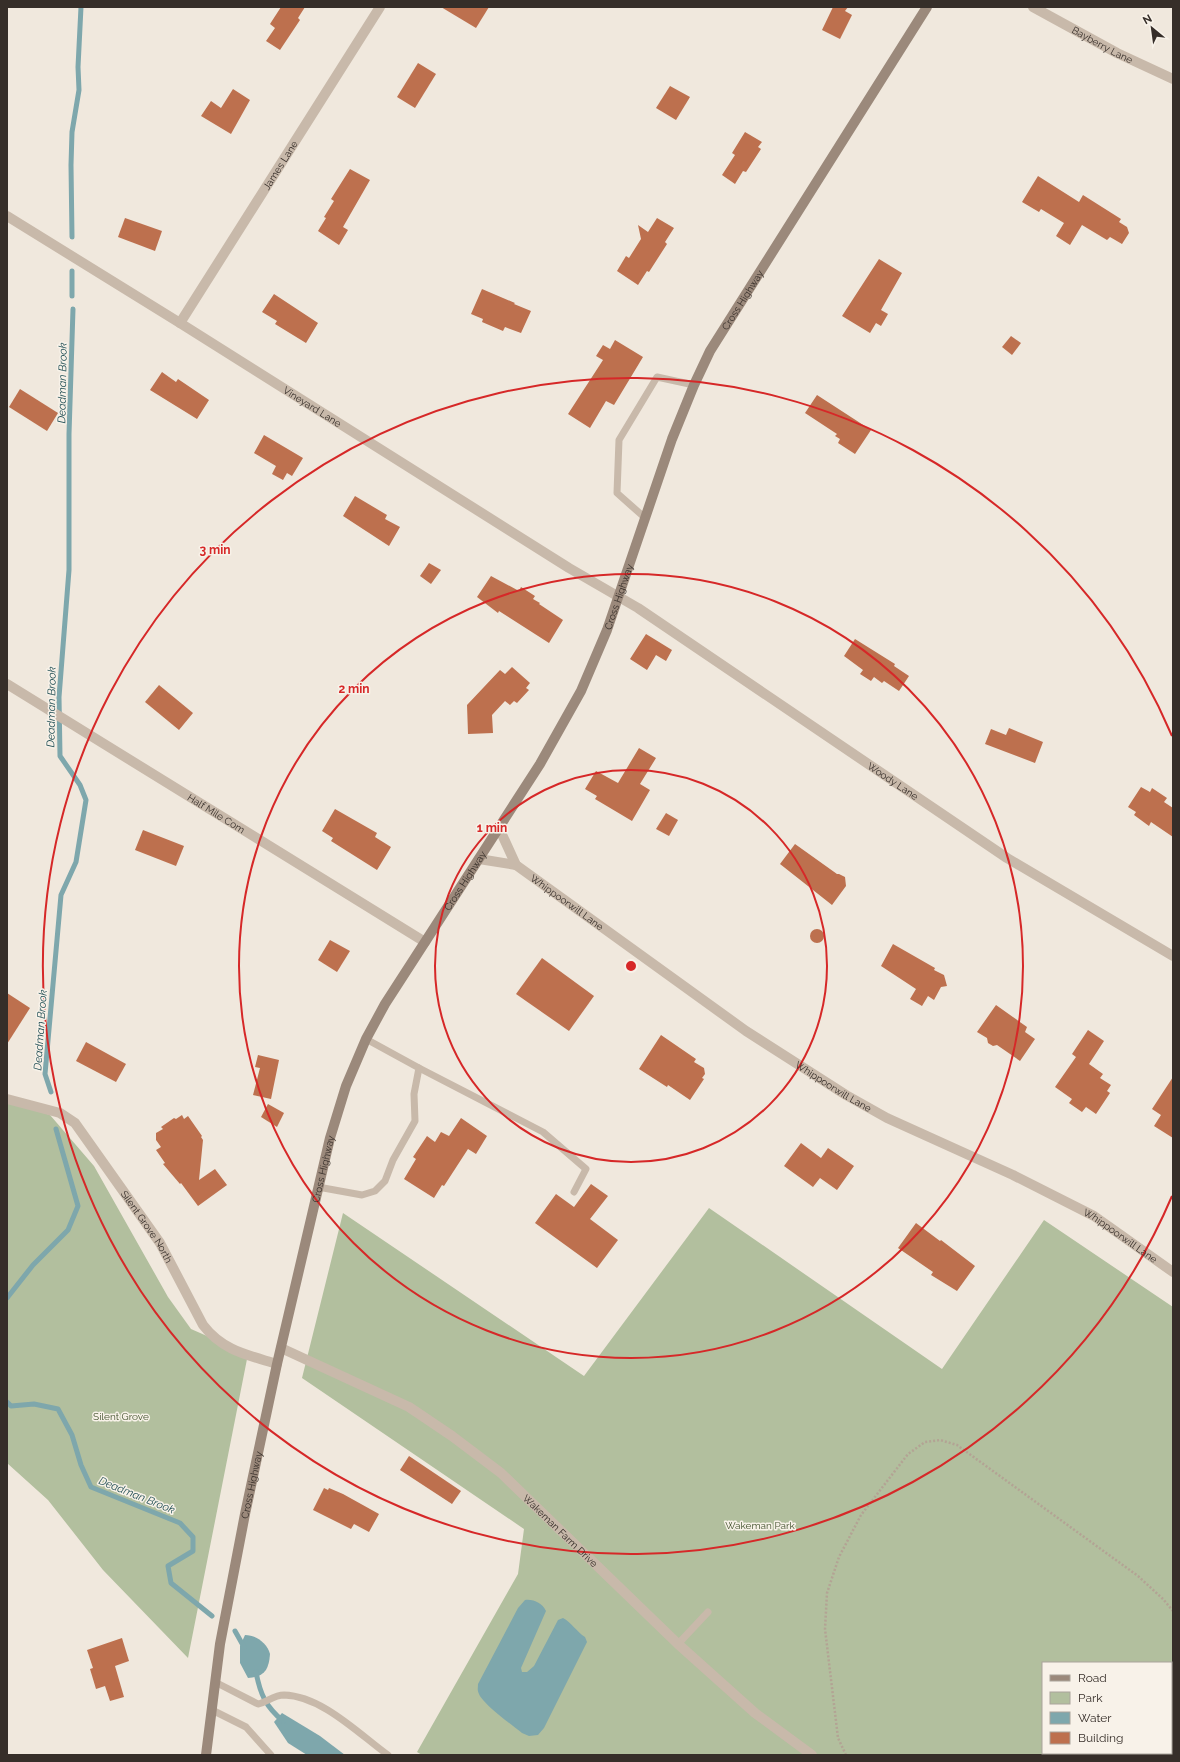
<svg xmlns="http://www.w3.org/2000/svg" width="1180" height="1762" viewBox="0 0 1180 1762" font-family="Raleway,sans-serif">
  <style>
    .green { fill: #b2bf9e; fill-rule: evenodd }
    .water { fill: #7ea7ac }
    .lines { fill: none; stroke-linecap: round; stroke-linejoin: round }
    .stream { stroke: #7ea7ac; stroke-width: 5 }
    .building { fill: #bd704e }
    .path { stroke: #b3a394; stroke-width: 2.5; stroke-dasharray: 2 2; stroke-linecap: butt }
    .lane { stroke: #c8b9aa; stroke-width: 7 }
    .street { stroke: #c8b9aa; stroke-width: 10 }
    .secondary { stroke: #9b897b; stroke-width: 10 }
    .ring { fill: none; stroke: #d62828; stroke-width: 2 }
    .labels { text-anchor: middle; stroke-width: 3; stroke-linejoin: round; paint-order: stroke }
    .street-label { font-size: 10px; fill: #362e29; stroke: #f8f2e9 }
    .park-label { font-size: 10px; fill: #43522e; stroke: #f8f2e9 }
    .water-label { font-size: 11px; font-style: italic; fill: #214e54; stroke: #f8f2e9 }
    .centre { fill: #d62828; stroke: #f8f2e9; stroke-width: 2 }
    .ring-label { font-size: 12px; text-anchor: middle; font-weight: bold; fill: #d62828; stroke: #f8f2e9; stroke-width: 3; stroke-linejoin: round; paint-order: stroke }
  </style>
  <rect width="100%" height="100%" fill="#f0e8dd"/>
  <g class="green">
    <path d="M 7,1100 L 50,1115 L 94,1166 L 168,1297 L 191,1329 L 248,1354 L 188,1658 L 103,1570 L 48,1500 L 7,1463 Z"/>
    <path d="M 709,1208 L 942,1369 L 1044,1220 L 1173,1307 L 1173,1755 L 422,1755 L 417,1752 L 518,1574 L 524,1529 L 302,1378 L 343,1213 L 584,1376 ZM 1043,1663 L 1171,1663 L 1171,1753 L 1043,1753 Z"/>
  </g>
  <g class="water">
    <path d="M 525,1600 C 534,1599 542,1603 546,1611 L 521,1668 L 522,1672 L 527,1672 L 534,1666 L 558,1620 L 563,1618 C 571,1622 577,1632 585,1637 L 587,1642 L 544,1728 L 538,1735 L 529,1736 L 522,1733 C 512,1725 483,1704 479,1694 C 477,1690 478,1688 478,1684 L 518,1608 Z"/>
    <path d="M 245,1635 C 256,1635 267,1643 270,1654 C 269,1670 264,1677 248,1678 L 240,1663 L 240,1646 Z"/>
    <path d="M 282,1713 L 320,1736 L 345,1755 L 307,1755 L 288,1743 L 274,1722 Z"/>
  </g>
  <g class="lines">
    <g class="stream">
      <path d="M 72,237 L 71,165 L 72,132 L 79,90 L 78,67 L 81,7"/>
      <path d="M 72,296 L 72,271"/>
      <path d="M 51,1092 L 45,1074 L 61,895 L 76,862 L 86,800 L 80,785 L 60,756 L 59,697 L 69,570 L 69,434 L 73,309"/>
      <path d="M 7,1298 L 33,1265 L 68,1230 L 78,1206 L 56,1129"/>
      <path d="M 7,1402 L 11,1406 L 34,1404 L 58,1409 L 72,1435 L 81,1465 L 91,1487 L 180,1523 L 193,1537 L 193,1551 L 168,1566 L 171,1583 L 212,1616"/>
      <path d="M 235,1631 L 244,1647"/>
      <path d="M 256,1672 C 260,1694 266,1707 283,1721"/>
    </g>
  </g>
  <g class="building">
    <path d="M 281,7 L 305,7 L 298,18 L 300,20 L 280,50 L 266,41 L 275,28 L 270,24 Z"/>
    <path d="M 441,7 L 489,7 L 476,28 Z"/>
    <path d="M 833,7 L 848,7 L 845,11 L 852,15 L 840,39 L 822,30 Z"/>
    <path d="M 418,63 L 436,74 L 415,108 L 397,97 Z"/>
    <path d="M 670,86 L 690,97 L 676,120 L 656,108 Z"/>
    <path d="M 233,89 L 250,100 L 231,134 L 201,116 L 211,101 L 221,108 Z"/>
    <path d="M 745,132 L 762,142 L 758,147 L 761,149 L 746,172 L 743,171 L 735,184 L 722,175 L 735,155 L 732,153 Z"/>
    <path d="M 350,169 L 370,180 L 343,227 L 348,230 L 339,245 L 318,231 L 326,218 L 324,217 L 334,201 L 331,199 Z"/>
    <path d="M 1038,176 L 1079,202 L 1083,195 L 1121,219 L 1119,222 L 1127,227 L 1129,233 L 1122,244 L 1110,237 L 1107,240 L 1082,225 L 1070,245 L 1056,236 L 1064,223 L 1041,209 L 1039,212 L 1022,202 Z"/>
    <path d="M 125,218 L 162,231 L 155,251 L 118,237 Z"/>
    <path d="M 657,218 L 674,228 L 665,242 L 667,244 L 649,272 L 647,271 L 638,285 L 617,271 L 626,256 L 629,258 L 641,239 L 638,225 L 648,232 Z"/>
    <path d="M 879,259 L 902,273 L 881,310 L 888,314 L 881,326 L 876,323 L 870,333 L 842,316 Z"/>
    <path d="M 482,289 L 515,303 L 514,304 L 531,311 L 521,333 L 505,327 L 503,331 L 482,322 L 483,319 L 471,314 Z"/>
    <path d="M 274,294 L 318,323 L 306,343 L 275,324 L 277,321 L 262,312 Z"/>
    <path d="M 1011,336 L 1021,343 L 1012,355 L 1002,347 Z"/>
    <path d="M 615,340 L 643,357 L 614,405 L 606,401 L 590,428 L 568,414 L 603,360 L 596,356 L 603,345 L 610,349 Z"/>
    <path d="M 162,372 L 176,382 L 178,379 L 209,400 L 197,419 L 150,390 Z"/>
    <path d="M 20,389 L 58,413 L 47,431 L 9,407 Z"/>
    <path d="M 817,395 L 871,430 L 855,454 L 838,443 L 840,439 L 835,436 L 837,434 L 805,413 Z"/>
    <path d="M 264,435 L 303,458 L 292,476 L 287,473 L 283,480 L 272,474 L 276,466 L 254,453 Z"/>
    <path d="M 355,496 L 387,515 L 385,519 L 400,527 L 389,546 L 343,516 Z"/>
    <path d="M 429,563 L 441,570 L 431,584 L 420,576 Z"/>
    <path d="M 491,576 L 519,591 L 521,587 L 535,596 L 533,599 L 540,603 L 539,604 L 563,620 L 549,643 L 499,611 L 498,613 L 477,597 Z"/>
    <path d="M 646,634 L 672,650 L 666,661 L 656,655 L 647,670 L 630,659 Z"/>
    <path d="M 855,639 L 895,664 L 894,666 L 909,676 L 899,691 L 884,681 L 882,683 L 874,677 L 871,681 L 860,674 L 863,670 L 844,656 Z"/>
    <path d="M 512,667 L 530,683 L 526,688 L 529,690 L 517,703 L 514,701 L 510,705 L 505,701 L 492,715 L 493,733 L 468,734 L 467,705 L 500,670 L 505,674 Z"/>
    <path d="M 159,685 L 193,713 L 179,730 L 145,702 Z"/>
    <path d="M 1009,728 L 1043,742 L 1035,763 L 985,744 L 991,729 L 1006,735 Z"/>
    <path d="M 639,748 L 656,758 L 640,784 L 650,790 L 632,821 L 595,799 L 597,796 L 585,789 L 596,771 L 618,783 Z"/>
    <path d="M 1141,787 L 1150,792 L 1152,788 L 1167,798 L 1164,802 L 1173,808 L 1173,837 L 1151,822 L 1149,826 L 1134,815 L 1136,812 L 1128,807 Z"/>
    <path d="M 335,809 L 377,833 L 375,837 L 391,847 L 377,870 L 331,841 L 333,838 L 322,831 Z"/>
    <path d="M 666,813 L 678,820 L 669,836 L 656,829 Z"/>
    <path d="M 143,830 L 184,846 L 176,866 L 135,850 Z"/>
    <path d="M 795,844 L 837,874 L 839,874 L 845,877 L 846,886 L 832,905 L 780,864 Z"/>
    <circle cx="817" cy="936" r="7"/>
    <path d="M 330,940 L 350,951 L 337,972 L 318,960 Z"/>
    <path d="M 893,944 L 935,968 L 934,970 L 944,975 L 947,986 L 941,987 L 934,1000 L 928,996 L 922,1006 L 910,999 L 916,989 L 881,966 Z"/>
    <path d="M 542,958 L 594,996 L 569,1031 L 516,994 Z"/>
    <path d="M 7,993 L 30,1008 L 7,1044 Z"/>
    <path d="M 996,1005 L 1027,1027 L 1025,1032 L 1035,1039 L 1020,1061 L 997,1045 L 993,1046 L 988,1043 L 987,1038 L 977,1032 Z"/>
    <path d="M 1088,1030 L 1104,1041 L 1089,1064 L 1103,1074 L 1100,1078 L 1111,1085 L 1107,1091 L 1110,1093 L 1096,1114 L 1086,1107 L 1082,1112 L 1069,1103 L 1072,1099 L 1055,1087 L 1076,1057 L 1072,1054 Z"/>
    <path d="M 661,1035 L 696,1059 L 694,1062 L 704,1068 L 705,1074 L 702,1078 L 704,1079 L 690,1100 L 668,1085 L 667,1087 L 639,1069 Z"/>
    <path d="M 86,1042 L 126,1064 L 116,1082 L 76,1061 Z"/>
    <path d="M 258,1055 L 279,1060 L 271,1099 L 253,1095 L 260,1068 L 255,1067 Z"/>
    <path d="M 1173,1077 L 1173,1138 L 1154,1126 L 1161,1115 L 1152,1109 Z"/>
    <path d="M 268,1104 L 284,1113 L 277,1127 L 261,1117 Z"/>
    <path d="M 182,1115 L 184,1119 L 188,1116 L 202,1136 L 201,1137 L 203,1140 L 199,1180 L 215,1169 L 227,1185 L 198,1206 L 181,1183 L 180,1184 L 163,1164 L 165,1163 L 156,1150 L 161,1147 L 156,1140 L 156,1133 L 163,1129 L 161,1127 L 174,1118 L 176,1119 Z"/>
    <path d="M 461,1118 L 487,1136 L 476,1154 L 468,1149 L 444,1186 L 442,1185 L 434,1198 L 404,1179 L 416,1159 L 413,1157 L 427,1136 L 435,1142 L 441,1132 L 449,1136 Z"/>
    <path d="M 801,1143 L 821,1158 L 828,1148 L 854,1166 L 837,1190 L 820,1178 L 813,1187 L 784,1166 Z"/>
    <path d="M 591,1184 L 608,1196 L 590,1219 L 618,1240 L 597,1268 L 535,1223 L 556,1194 L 574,1207 Z"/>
    <path d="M 916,1223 L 940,1241 L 941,1240 L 975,1266 L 957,1291 L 931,1275 L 933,1272 L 898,1248 Z"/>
    <path d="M 409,1456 L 461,1491 L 452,1504 L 400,1470 Z"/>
    <path d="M 324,1488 L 328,1490 L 329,1488 L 343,1494 L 379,1514 L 369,1532 L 354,1524 L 351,1529 L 313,1510 Z"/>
    <path d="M 122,1638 L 129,1661 L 115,1666 L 124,1697 L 110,1701 L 105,1686 L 96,1689 L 90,1669 L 93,1668 L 87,1650 Z"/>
  </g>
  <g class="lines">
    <path class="path" d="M 846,1755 L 838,1738 L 825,1629 L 827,1593 L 839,1557 L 861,1515 L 908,1454 L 925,1442 L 940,1440 L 957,1445 L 1138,1576 L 1163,1599 L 1173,1611"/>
    <g class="lane">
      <path d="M 644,517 L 617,493 L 619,440 L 657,377 L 694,385"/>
      <path d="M 419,1068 L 543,1132 L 586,1169 L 574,1192"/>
      <path d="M 318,1187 L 362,1195 L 375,1191 L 385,1181 L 393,1160 L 415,1121 L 414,1094 L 419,1068 L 366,1039"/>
      <path d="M 678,1644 L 708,1612"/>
      <path d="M 215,1682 L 258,1704 C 267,1702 274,1695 284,1695 C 322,1696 359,1734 388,1755"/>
      <path d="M 212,1710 L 246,1727 L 271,1755"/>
    </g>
    <g class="street">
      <path id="s1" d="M 1033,7 L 1117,53 L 1173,79"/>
      <path id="s2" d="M 7,216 L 180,323 L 569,568 L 638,608 L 1007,858 L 1173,956"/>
      <path id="s3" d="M 180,323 L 380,7"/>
      <path id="s4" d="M 7,684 L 425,942"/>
      <path id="s5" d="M 499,828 L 516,865 L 746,1031 L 846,1095 L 887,1118 L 1013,1175 L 1094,1216 L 1173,1272"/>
      <path d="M 479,859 L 516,865"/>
      <path id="s6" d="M 7,1099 L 60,1113 L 75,1123 L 160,1243 L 203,1325 C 223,1351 248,1355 277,1364"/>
      <path id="s7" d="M 281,1348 L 409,1407 L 452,1436 L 501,1473 L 678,1644 L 755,1713 L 812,1755"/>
    </g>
    <path class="secondary" id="s8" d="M 206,1755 L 220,1644 L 245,1514 L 277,1364 L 330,1138 L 346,1086 L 366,1039 L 385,1004 L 540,764 L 581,691 L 607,630 L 672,439 L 694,385 L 710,351 L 927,7"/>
  </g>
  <g class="ring">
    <circle cx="631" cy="966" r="196"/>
    <circle cx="631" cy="966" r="392"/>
    <path d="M1172 1196A588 588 0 1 1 1172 736"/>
  </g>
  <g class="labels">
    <g class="street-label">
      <text dy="4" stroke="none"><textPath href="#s1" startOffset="79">Bayberry Lane</textPath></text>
      <text dy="4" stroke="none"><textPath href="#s3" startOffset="187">James Lane</textPath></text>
      <text dy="4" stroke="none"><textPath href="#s8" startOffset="1569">Cross Highway</textPath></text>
      <text dy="4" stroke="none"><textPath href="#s2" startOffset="360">Vineyard Lane</textPath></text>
      <text dy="4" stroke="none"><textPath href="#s8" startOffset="1246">Cross Highway</textPath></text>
      <text dy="4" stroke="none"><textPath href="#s2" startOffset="1051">Woody Lane</textPath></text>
      <text dy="4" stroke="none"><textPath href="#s4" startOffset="246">Half Mile Com</textPath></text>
      <text dy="4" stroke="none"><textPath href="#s8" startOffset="922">Cross Highway</textPath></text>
      <text dy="4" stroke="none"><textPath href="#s5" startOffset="104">Whippoorwill Lane</textPath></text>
      <text dy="4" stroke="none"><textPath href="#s5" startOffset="428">Whippoorwill Lane</textPath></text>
      <text dy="4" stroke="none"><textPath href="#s8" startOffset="598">Cross Highway</textPath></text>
      <text dy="4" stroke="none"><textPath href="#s6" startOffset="199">Silent Grove North</textPath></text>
      <text dy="4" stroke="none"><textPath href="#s5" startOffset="752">Whippoorwill Lane</textPath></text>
      <text dy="4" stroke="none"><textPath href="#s8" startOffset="274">Cross Highway</textPath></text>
      <text dy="4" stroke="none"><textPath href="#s7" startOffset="337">Wakeman Farm Drive</textPath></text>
    </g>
    <g class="park-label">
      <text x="121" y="1420">Silent Grove</text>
      <text x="760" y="1529">Wakeman Park</text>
    </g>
    <g class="water-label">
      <text transform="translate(62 383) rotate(-89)" y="4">Deadman Brook</text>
      <text transform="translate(51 707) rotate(-89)" y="4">Deadman Brook</text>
      <text transform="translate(40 1030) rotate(-86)" y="4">Deadman Brook</text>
      <text transform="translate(137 1495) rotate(22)" y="4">Deadman Brook</text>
    </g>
  </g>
  <circle cx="631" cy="966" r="6" class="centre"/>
  <g class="ring-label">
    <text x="215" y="554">3 min</text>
    <text x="354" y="693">2 min</text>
    <text x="492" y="832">1 min</text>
  </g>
  <rect width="1180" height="1762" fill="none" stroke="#362e29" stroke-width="16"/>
  <rect x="1042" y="1662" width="130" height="92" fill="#f8f2e9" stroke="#aaa49c"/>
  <rect x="1050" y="1675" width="20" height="6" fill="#9b897b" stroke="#aaa49c"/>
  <text x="1078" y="1682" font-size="12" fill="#362e29">Road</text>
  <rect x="1050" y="1692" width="20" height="12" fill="#b2bf9e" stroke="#aaa49c"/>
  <text x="1078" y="1702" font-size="12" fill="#362e29">Park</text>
  <rect x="1050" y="1712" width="20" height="12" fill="#7ea7ac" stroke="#aaa49c"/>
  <text x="1078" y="1722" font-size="12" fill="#362e29">Water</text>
  <rect x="1050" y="1732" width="20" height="12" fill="#bd704e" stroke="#aaa49c"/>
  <text x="1078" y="1742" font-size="12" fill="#362e29">Building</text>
  <g transform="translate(1152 28) rotate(331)" stroke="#f8f2e9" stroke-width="3" paint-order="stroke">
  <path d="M0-3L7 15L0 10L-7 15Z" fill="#362e29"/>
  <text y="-6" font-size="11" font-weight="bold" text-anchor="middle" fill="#362e29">N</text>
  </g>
</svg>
